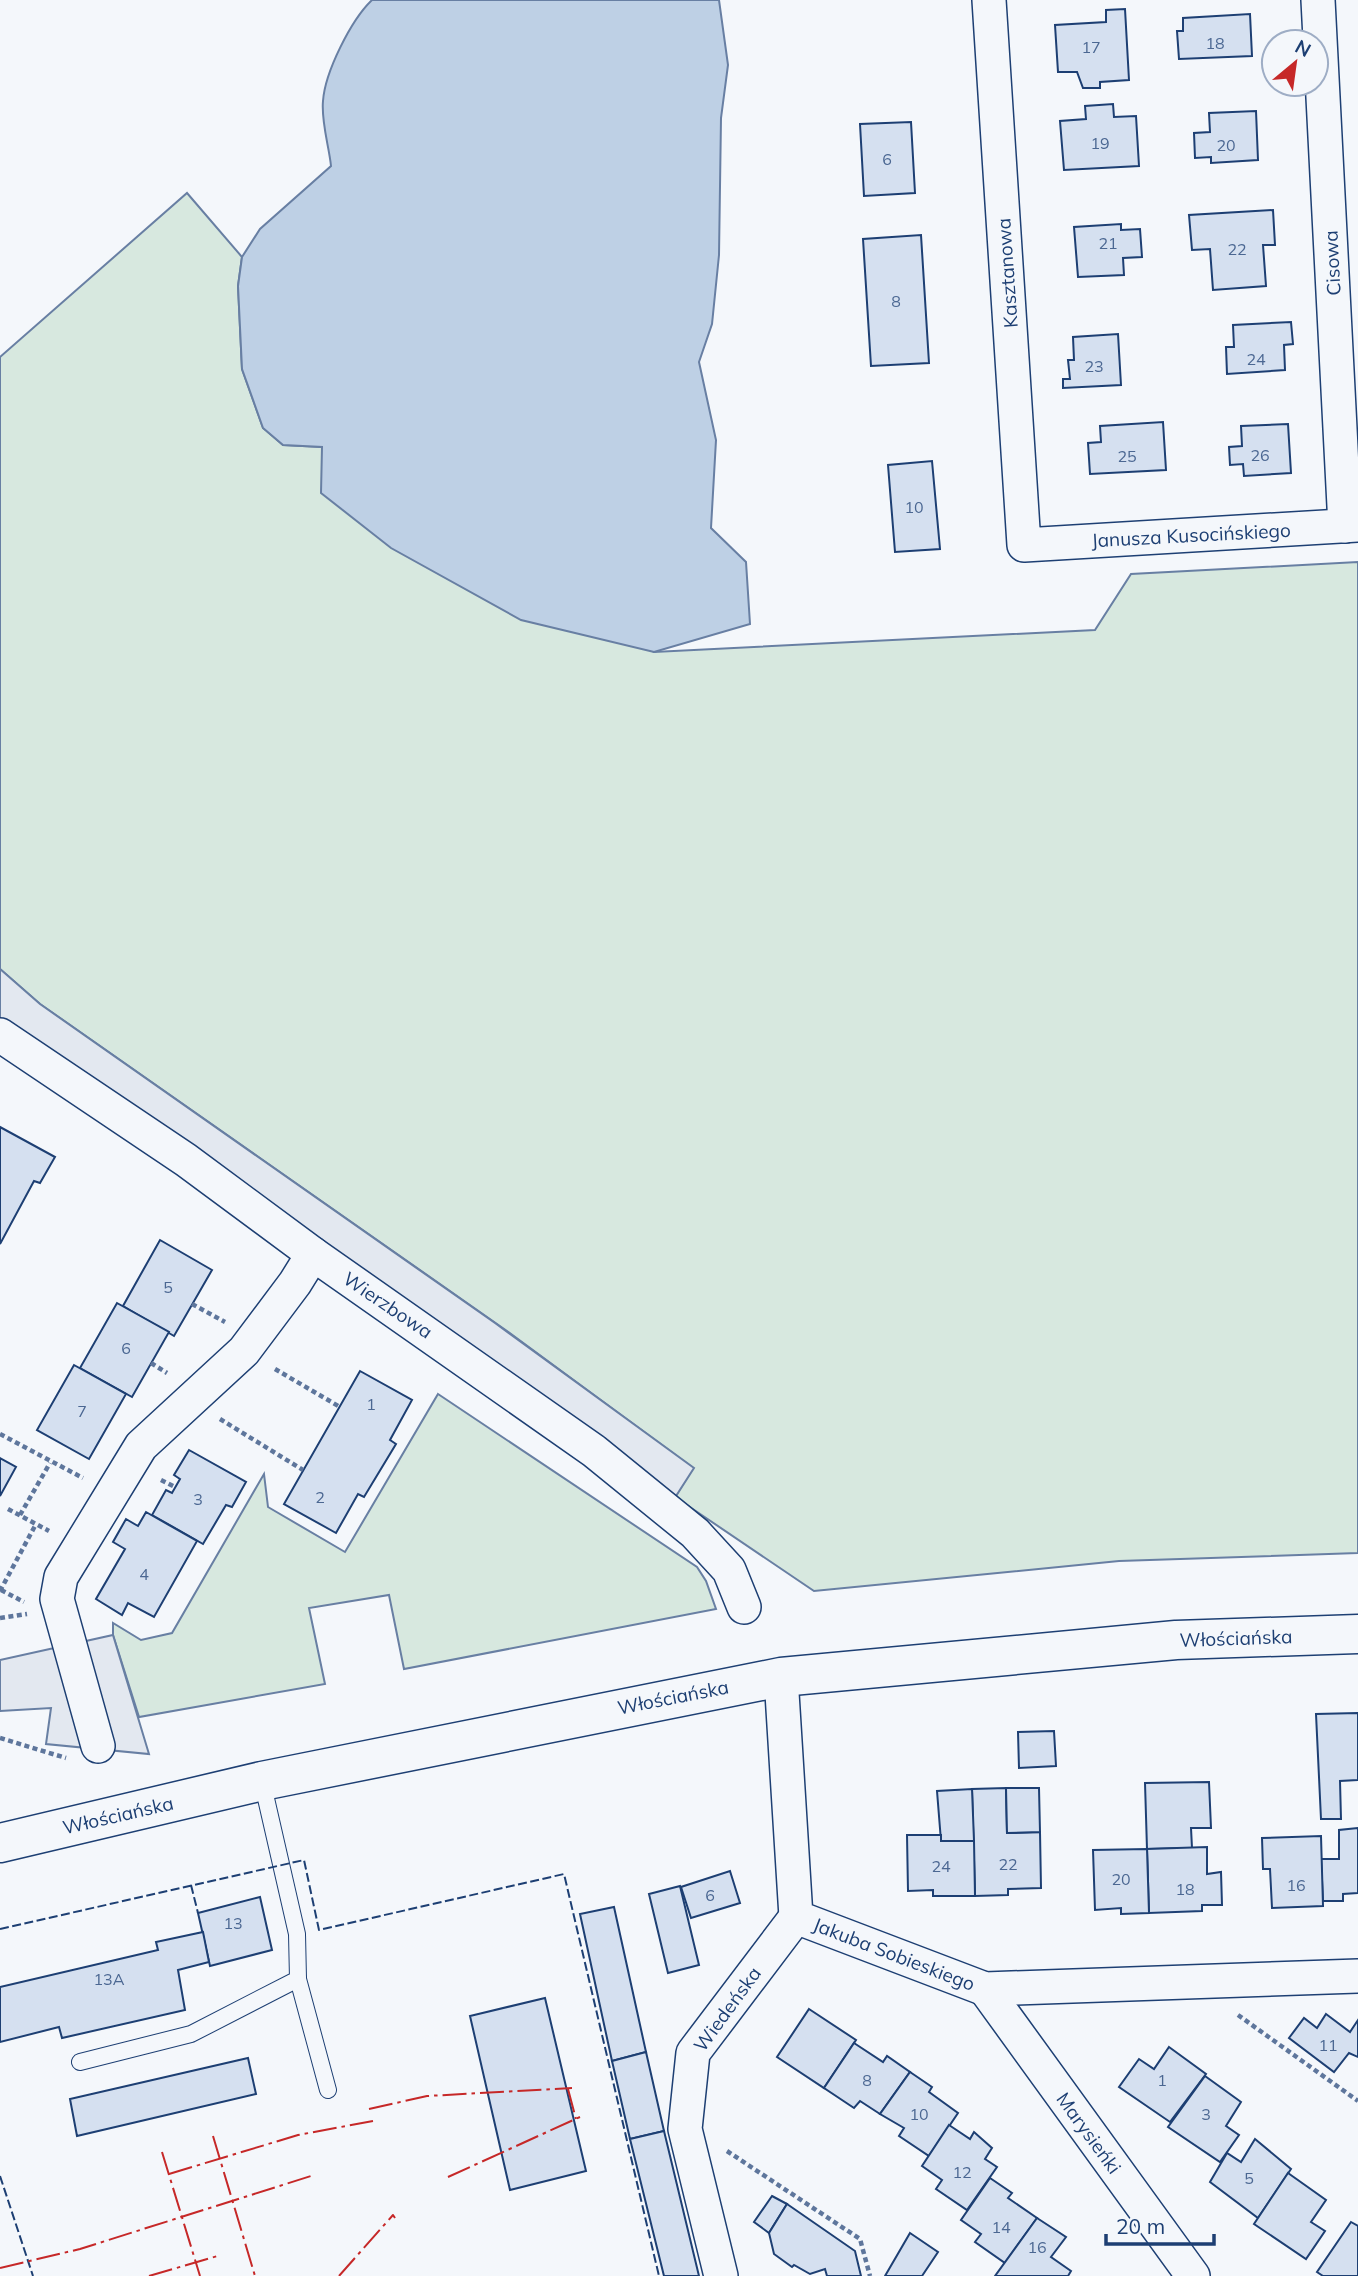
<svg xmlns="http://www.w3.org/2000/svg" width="1358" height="2276" viewBox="0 0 1358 2276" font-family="Mulish,sans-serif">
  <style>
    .green { fill: #d7e8df; stroke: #687fa3; stroke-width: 2 }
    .parking { fill: #e3e8f0; stroke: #687fa3; stroke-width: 2 }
    .water { fill: #bed0e5; stroke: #687fa3; stroke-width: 2 }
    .building { fill: #d5e0f0; stroke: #1d3f73; stroke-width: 2 }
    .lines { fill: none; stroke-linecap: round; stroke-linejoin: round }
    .service-casing { stroke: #1d3f73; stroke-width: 18 }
    .minor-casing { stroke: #1d3f73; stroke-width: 36 }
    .primary-casing { stroke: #1d3f73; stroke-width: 41 }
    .path { stroke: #5e769c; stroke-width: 4.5; stroke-dasharray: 5 3.5; stroke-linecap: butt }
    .service { stroke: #f4f7fb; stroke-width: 16 }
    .minor { stroke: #f4f7fb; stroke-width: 33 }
    .primary { stroke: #f4f7fb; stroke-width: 38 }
    .fence { stroke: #1d3f73; stroke-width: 2; stroke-dasharray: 9 3.5; stroke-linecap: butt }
    .power { stroke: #c62828; stroke-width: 2; stroke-dasharray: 24 5 3.5 5; stroke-linecap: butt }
    .labels { text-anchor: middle; stroke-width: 5; stroke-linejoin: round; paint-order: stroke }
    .number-label { font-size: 16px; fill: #4b6792 }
    .street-label { font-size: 19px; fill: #1d3f73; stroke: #f4f7fb }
  </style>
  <rect width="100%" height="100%" fill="#f4f7fb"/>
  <g class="green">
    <path d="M 187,193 L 242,257 L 238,286 L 242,369 L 263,428 L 283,445 L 322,447 L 654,652 L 1095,630 L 1131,574 L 1358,562 L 1358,1553 L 1119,1561 L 814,1591 L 675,1497 L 693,1468 L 507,1331 L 40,1004 L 0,969 L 0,357 Z"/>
    <path d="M 438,1394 L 697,1567 L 706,1581 L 716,1609 L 404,1669 L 389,1595 L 309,1608 L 325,1684 L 139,1717 L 113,1635 L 113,1623 L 141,1640 L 172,1633 L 264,1474 L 268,1507 L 345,1552 Z"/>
  </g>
  <g class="parking">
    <path d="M 0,969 L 40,1004 L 495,1323 L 694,1468 L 667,1510 L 0,1035 Z"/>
    <path d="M 113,1635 L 149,1754 L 46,1744 L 51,1708 L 0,1711 L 0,1660 Z"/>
  </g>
  <path class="water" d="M 372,0 L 719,0 L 728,65 L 721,118 L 719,255 L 712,324 L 699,362 L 716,440 L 711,528 L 746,562 L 750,624 L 654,652 L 521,620 L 391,548 L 321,493 L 322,447 L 283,445 L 263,428 L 242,369 L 238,286 L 242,257 L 260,229 L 331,166 C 329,146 321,122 323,101 C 325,72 351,20 372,0 Z"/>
  <g class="building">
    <path d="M 1125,9 L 1129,80 L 1100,82 L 1100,88 L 1083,88 L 1077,72 L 1058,72 L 1055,25 L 1106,22 L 1106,10 Z"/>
    <path d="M 1250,14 L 1252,56 L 1179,59 L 1177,31 L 1183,31 L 1183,18 Z"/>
    <path d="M 1113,104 L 1114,117 L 1136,116 L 1139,166 L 1064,170 L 1060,121 L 1086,119 L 1085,106 Z"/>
    <path d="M 1256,111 L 1258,160 L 1211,163 L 1211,157 L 1195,158 L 1194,133 L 1210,132 L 1209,113 Z"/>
    <path d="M 911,122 L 915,193 L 864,196 L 860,124 Z"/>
    <path d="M 1273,210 L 1275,245 L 1263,245 L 1266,286 L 1213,290 L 1210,249 L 1192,250 L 1189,215 Z"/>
    <path d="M 1121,224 L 1121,230 L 1140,229 L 1142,257 L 1123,258 L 1124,275 L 1078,277 L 1074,227 Z"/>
    <path d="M 921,235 L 929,363 L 871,366 L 863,239 Z"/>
    <path d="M 1291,322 L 1293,344 L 1284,345 L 1285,370 L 1227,374 L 1226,347 L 1234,347 L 1233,325 Z"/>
    <path d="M 1118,334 L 1121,385 L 1063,388 L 1063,379 L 1070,379 L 1068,360 L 1074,360 L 1073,337 Z"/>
    <path d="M 1163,422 L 1166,470 L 1090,474 L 1088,443 L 1101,442 L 1100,426 Z"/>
    <path d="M 1288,424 L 1291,473 L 1244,476 L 1243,464 L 1230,465 L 1229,447 L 1242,446 L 1241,426 Z"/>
    <path d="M 932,461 L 940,549 L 895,552 L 888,465 Z"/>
    <path d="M 0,1127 L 55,1157 L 40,1183 L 34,1181 L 0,1244 Z"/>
    <path d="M 160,1240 L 212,1270 L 174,1336 L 123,1306 Z"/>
    <path d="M 117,1303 L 169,1332 L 132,1397 L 80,1368 Z"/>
    <path d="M 74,1365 L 126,1394 L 89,1459 L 37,1430 Z"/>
    <path d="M 360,1371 L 412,1400 L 390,1440 L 396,1444 L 364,1497 L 358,1494 L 336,1533 L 284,1504 Z"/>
    <path d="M 189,1450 L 246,1482 L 232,1507 L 226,1505 L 203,1544 L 152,1515 L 166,1490 L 172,1493 L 180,1479 L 174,1475 Z"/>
    <path d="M 0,1458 L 16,1467 L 0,1496 Z"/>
    <path d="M 146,1512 L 197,1541 L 154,1617 L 128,1603 L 122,1615 L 96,1599 L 125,1549 L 113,1542 L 126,1519 L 138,1526 Z"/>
    <path d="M 1358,1713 L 1358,1780 L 1340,1781 L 1341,1819 L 1321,1819 L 1316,1714 Z"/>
    <path d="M 1054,1731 L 1056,1766 L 1019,1768 L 1018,1732 Z"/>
    <path d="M 1209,1782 L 1211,1828 L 1191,1828 L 1192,1848 L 1147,1849 L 1145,1783 Z"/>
    <path d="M 1006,1788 L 1007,1833 L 1040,1832 L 1041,1888 L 1008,1889 L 1008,1895 L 975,1896 L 972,1789 Z"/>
    <path d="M 1006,1788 L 1039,1788 L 1040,1832 L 1007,1833 Z"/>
    <path d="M 972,1789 L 974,1841 L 941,1841 L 937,1791 Z"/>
    <path d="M 1358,1828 L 1358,1893 L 1343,1894 L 1343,1901 L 1323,1901 L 1321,1859 L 1339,1859 L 1339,1830 Z"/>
    <path d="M 907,1835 L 941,1835 L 941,1841 L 974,1841 L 975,1896 L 933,1896 L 933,1890 L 908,1891 Z"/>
    <path d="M 1321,1836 L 1323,1906 L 1272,1908 L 1270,1869 L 1263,1869 L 1262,1838 Z"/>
    <path d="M 1207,1847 L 1207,1874 L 1221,1872 L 1222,1905 L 1202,1905 L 1202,1911 L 1149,1913 L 1147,1849 Z"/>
    <path d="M 1147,1849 L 1149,1913 L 1121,1914 L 1121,1908 L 1095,1910 L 1093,1850 Z"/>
    <path d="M 730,1871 L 740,1903 L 691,1918 L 681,1887 Z"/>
    <path d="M 680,1886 L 699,1965 L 668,1973 L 649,1894 Z"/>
    <path d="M 260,1897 L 272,1950 L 210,1966 L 198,1913 Z"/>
    <path d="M 614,1907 L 646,2052 L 612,2061 L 580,1914 Z"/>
    <path d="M 203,1932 L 209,1962 L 178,1970 L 185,2010 L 62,2038 L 59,2027 L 0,2042 L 0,1987 L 158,1950 L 156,1942 Z"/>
    <path d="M 545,1998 L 586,2171 L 510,2190 L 470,2016 Z"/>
    <path d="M 809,2009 L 856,2040 L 824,2088 L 777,2057 Z"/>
    <path d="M 1326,2014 L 1350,2032 L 1358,2020 L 1358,2057 L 1349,2053 L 1334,2072 L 1289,2038 L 1304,2018 L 1317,2028 Z"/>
    <path d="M 854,2043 L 883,2062 L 887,2056 L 910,2072 L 880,2114 L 860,2101 L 854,2108 L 824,2088 Z"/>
    <path d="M 1169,2047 L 1206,2074 L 1170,2122 L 1119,2087 L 1139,2059 L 1154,2069 Z"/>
    <path d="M 646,2052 L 664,2131 L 630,2139 L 612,2061 Z"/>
    <path d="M 248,2058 L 256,2094 L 77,2136 L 70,2099 Z"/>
    <path d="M 910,2072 L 932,2087 L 929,2092 L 958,2113 L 929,2156 L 899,2136 L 904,2128 L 880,2114 Z"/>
    <path d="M 1205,2076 L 1241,2102 L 1226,2126 L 1239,2135 L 1220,2162 L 1168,2127 Z"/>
    <path d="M 949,2125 L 970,2139 L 974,2132 L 992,2148 L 985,2159 L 997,2167 L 967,2210 L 936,2189 L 942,2180 L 922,2166 Z"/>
    <path d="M 664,2131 L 699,2276 L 664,2276 L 630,2139 Z"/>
    <path d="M 1255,2139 L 1291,2169 L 1258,2218 L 1210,2182 L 1227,2153 L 1241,2162 Z"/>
    <path d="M 1288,2173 L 1326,2200 L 1311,2222 L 1325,2231 L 1306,2259 L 1254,2224 Z"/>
    <path d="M 990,2178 L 1012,2193 L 1008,2198 L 1037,2218 L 1005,2263 L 975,2242 L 981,2234 L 961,2220 Z"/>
    <path d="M 772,2196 L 787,2204 L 769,2233 L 754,2222 Z"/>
    <path d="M 787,2204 L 855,2251 L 861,2276 L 827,2276 L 825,2269 L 810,2274 L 794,2265 L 792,2267 L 774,2254 L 769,2233 Z"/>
    <path d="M 1037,2218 L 1066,2237 L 1051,2257 L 1071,2271 L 1068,2276 L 995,2276 Z"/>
    <path d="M 1351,2222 L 1358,2226 L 1358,2276 L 1323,2276 L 1317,2272 Z"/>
    <path d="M 910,2233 L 938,2252 L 922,2276 L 885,2276 Z"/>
  </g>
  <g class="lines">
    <defs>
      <g id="service">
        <path d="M 298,1979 L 328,2090"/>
        <path d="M 80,2062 L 191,2034 L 298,1979 L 297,1934 L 262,1781"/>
      </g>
      <g id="minor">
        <path d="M 989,0 L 1024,545 L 1358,525"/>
        <path d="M 1318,0 L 1345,526"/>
        <path d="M 0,1035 L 186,1160 L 313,1254 L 594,1451 L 695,1533 L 729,1570 L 744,1607"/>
        <path d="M 781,1677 L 796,1917 L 985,1989 L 1358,1976"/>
        <path d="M 98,1746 L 57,1599 L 61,1577 L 141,1446 L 244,1351 L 295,1283 L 313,1254"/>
        <path d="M 985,1989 L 1193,2276"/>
        <path d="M 721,2276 L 685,2129 L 693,2053 L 796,1917"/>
      </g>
      <path id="primary" d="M 0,1843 L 262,1781 L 781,1677 L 1176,1640 L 1358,1634"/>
    </defs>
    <use href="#service" class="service-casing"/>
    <use href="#minor" class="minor-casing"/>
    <use href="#primary" class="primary-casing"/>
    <g class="path">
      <path d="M 192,1304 L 225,1322"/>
      <path d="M 151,1363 L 167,1373"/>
      <path d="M 275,1369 L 340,1407"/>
      <path d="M 220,1419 L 303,1470"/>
      <path d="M 0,1434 L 83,1478"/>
      <path d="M 161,1480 L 175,1487"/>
      <path d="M 8,1509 L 49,1531"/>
      <path d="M 20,1515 L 50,1463"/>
      <path d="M 1,1590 L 24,1602"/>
      <path d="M 0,1591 L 36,1524"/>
      <path d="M 0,1618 L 27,1614"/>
      <path d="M 0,1738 L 66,1758"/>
      <path d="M 1238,2015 L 1358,2101"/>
      <path d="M 727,2151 L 860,2239 L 870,2276"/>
    </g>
    <use href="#service" class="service"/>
    <use href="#minor" class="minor"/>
    <use href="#primary" class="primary"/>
    <g class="fence">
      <path d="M 191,1885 L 198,1913"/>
      <path d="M 0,1929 L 304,1860 L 319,1930 L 564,1874 L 659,2276"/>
      <path d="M 0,2176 L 33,2276"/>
    </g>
    <g class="power">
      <path d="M 568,2089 L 576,2119"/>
      <path d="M 369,2109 L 427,2096 L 572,2088"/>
      <path d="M 213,2136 L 255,2276"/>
      <path d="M 162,2152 L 200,2276"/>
      <path d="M 169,2174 L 298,2135 L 373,2121"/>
      <path d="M 448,2177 L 580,2117"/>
      <path d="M 0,2268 L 80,2249 L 311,2176"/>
      <path d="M 149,2276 L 221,2255"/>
      <path d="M 339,2276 L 393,2215 L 395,2218"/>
    </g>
  </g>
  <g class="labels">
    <g class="number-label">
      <text x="1215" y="49">18</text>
      <text x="1091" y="53">17</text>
      <text x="1100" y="149">19</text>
      <text x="1226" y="151">20</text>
      <text x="887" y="165">6</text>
      <text x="1108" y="249">21</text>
      <text x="1237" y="255">22</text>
      <text x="896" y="307">8</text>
      <text x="1256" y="365">24</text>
      <text x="1094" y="372">23</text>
      <text x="1260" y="461">26</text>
      <text x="1127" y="462">25</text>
      <text x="914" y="513">10</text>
      <text x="168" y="1293">5</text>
      <text x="126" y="1354">6</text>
      <text x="371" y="1410">1</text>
      <text x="82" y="1417">7</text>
      <text x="320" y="1503">2</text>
      <text x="198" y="1505">3</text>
      <text x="144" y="1580">4</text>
      <text x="1008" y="1870">22</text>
      <text x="941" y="1872">24</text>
      <text x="1121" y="1885">20</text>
      <text x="1296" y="1891">16</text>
      <text x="1185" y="1895">18</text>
      <text x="710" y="1901">6</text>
      <text x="233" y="1929">13</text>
      <text x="109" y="1985">13A</text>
      <text x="1328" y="2051">11</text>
      <text x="867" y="2086">8</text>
      <text x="1162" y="2086">1</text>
      <text x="919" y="2120">10</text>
      <text x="1206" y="2120">3</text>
      <text x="962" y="2178">12</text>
      <text x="1249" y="2184">5</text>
      <text x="1001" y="2233">14</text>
      <text x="1037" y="2253">16</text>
    </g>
    <g class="street-label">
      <text transform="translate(1332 263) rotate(-93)" y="7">Cisowa</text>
      <text transform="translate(1007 273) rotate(-94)" y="7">Kasztanowa</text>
      <text transform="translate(1191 535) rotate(-3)" y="7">Janusza Kusocińskiego</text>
      <text transform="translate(388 1305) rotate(34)" y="7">Wierzbowa</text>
      <text transform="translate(1236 1638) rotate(-2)" y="7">Włościańska</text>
      <text transform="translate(673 1697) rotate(-11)" y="7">Włościańska</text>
      <text transform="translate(118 1815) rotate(-13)" y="7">Włościańska</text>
      <text transform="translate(894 1954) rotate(21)" y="7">Jakuba Sobieskiego</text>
      <text transform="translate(727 2009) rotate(-54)" y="7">Wiedeńska</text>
      <text transform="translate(1089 2133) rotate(54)" y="7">Marysieńki</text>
    </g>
  </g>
  <g transform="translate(1295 63) rotate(29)"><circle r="33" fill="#f4f7fb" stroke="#9eadc5" stroke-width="2"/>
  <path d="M0-5L12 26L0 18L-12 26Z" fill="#c62828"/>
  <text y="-10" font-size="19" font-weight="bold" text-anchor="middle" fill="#1d3f73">N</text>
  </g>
  <path d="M1106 2234v10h108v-10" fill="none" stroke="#1d3f73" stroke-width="3.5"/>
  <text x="1116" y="2234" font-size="21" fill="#1d3f73" stroke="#f4f7fb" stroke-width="5" paint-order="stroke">20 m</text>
</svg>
